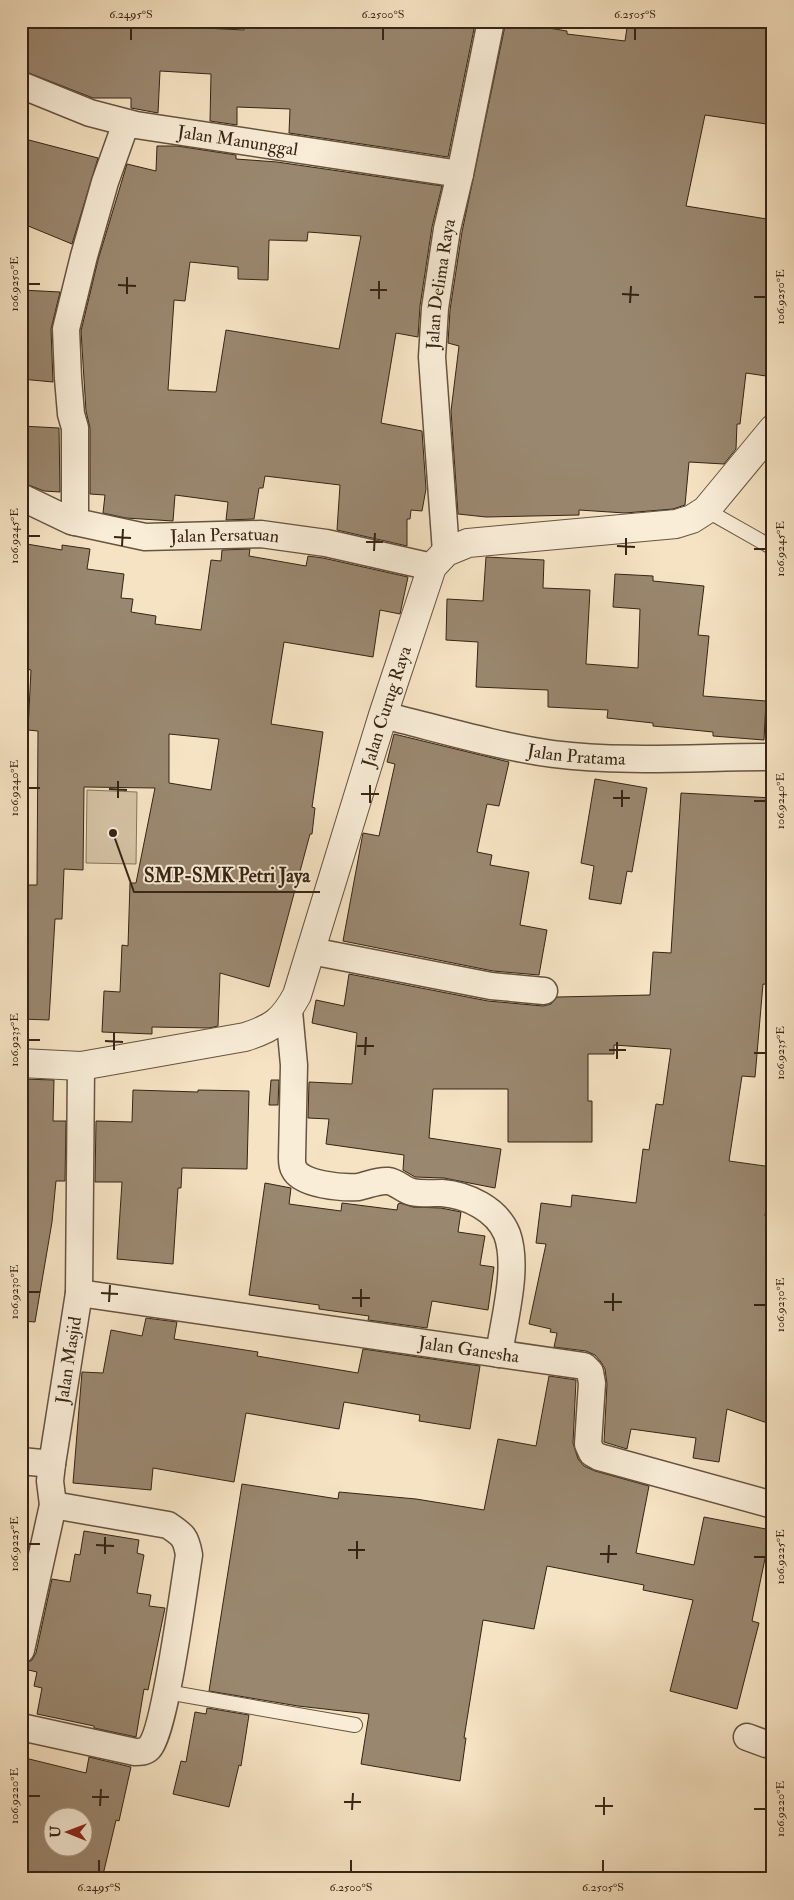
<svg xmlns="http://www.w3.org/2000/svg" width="794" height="1900" viewBox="0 0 794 1900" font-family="'IM FELL Double Pica',serif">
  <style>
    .green { fill: #d5c3a5; stroke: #86745c }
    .building { fill: #9a876f; stroke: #362414; fill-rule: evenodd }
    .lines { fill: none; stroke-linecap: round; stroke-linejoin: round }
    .service-casing { stroke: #665440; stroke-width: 16 }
    .minor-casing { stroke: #665440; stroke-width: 29 }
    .tertiary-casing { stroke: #665440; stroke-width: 30 }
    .service { stroke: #f9edd8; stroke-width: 14 }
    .minor { stroke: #f9edd8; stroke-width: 26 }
    .tertiary { stroke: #f9edd8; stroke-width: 28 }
    .ticks { fill: none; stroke: #362414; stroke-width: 2 }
    .labels { text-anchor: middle; stroke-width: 4; stroke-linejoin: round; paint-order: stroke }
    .street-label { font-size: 18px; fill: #362414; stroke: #f9edd8 }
    .leader { fill: none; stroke: #362414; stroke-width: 2 }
    .callout-dot { fill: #362414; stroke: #f9edd8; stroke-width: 2 }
    .callout-label { font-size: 19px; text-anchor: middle; font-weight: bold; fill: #362414; stroke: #f9edd8; stroke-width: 4; stroke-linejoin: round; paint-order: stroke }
    .neatline { fill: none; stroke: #362414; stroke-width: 2 }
    .ticks-label { font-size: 12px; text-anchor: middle; fill: #362414 }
  </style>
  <rect width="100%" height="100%" fill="#f6e3c3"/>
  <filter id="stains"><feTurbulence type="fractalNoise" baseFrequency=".004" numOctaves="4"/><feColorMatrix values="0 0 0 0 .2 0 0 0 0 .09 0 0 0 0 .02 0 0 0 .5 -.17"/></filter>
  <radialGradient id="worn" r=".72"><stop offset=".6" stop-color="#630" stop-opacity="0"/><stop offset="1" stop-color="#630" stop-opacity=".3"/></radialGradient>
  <path class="green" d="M 87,790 L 137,792 L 136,864 L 86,863 Z"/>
  <g class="building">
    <path d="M 21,21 L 164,21 L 163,26 L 244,30 L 244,21 L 448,21 L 475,24 L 448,157 L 289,133 L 290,109 L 237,107 L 237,125 L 210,121 L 211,74 L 160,71 L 158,113 L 131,108 L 131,98 L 93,98 L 21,70 Z"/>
    <path d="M 506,21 L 567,31 L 567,34 L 625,41 L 628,21 L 773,21 L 773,125 L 705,115 L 686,206 L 773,220 L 773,320 L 766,376 L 746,373 L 740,424 L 737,424 L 736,449 L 724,464 L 689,462 L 685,505 L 673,509 L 625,513 L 579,510 L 579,515 L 486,517 L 458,514 L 451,411 L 459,346 L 448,343 L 450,310 L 462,232 Z"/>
    <path d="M 21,138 L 98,158 L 72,244 L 21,223 Z"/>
    <path d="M 157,146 L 177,146 L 236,155 L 236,159 L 277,162 L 442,186 L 432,227 L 420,306 L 418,337 L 396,333 L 381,423 L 422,431 L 426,489 L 422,511 L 411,510 L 410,519 L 407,519 L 407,546 L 337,530 L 340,485 L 265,476 L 263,488 L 259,488 L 254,519 L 226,520 L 228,502 L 175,495 L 173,521 L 126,518 L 103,513 L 105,495 L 90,494 L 90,428 L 86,411 L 81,331 L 98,260 L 127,164 L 156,171 ZM 308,232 L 361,236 L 339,349 L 226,330 L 216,392 L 168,390 L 174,300 L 185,301 L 190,262 L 238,267 L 238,279 L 268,280 L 269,240 L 307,241 Z"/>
    <path d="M 21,290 L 60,292 L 51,329 L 53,382 L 21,379 Z"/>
    <path d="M 21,426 L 59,428 L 60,492 L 44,491 L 21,482 Z"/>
    <path d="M 21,543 L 62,550 L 62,545 L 90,549 L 87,569 L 124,574 L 121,598 L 133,599 L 131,612 L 156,616 L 155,624 L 201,630 L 211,560 L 221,561 L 222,550 L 250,549 L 249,556 L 306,566 L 308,556 L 323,558 L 408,577 L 400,614 L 380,610 L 373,657 L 284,642 L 271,724 L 323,732 L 312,807 L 315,808 L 312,834 L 310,834 L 269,987 L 220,973 L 218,1026 L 209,1028 L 152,1027 L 152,1034 L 102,1032 L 104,991 L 120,992 L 122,945 L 128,946 L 130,883 L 136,883 L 155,788 L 84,787 L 83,870 L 64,869 L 62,919 L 55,919 L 49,1020 L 21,1019 L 21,885 L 37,885 L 38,731 L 28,730 L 31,670 L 21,668 ZM 169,734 L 219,739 L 211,790 L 169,783 Z"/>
    <path d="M 486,557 L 544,560 L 543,588 L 590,590 L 586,664 L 638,668 L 640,609 L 613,607 L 615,574 L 653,576 L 653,581 L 704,586 L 698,635 L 709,636 L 703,696 L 766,701 L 764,740 L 713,736 L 713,732 L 653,726 L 653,723 L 607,718 L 608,710 L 548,707 L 548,690 L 476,687 L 478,642 L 446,640 L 447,599 L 483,601 Z"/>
    <path d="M 394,734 L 509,762 L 499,806 L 487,804 L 477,852 L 492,855 L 490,865 L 529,872 L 520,925 L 547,930 L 539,975 L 493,971 L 343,941 L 363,833 L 379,836 L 395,764 L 387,762 Z"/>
    <path d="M 595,779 L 647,788 L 632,872 L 627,871 L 621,904 L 589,899 L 594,866 L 581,863 Z"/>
    <path d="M 681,793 L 773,798 L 773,985 L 763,984 L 755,1077 L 742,1076 L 729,1161 L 772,1167 L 765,1216 L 773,1218 L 773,1425 L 727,1409 L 719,1462 L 693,1458 L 696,1438 L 631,1429 L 627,1449 L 604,1442 L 607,1384 L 605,1369 L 601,1362 L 595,1355 L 586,1351 L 554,1347 L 557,1333 L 550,1332 L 551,1329 L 529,1324 L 546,1244 L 536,1243 L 541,1203 L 571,1207 L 572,1195 L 636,1203 L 643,1149 L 649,1150 L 656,1104 L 663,1105 L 671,1049 L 614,1045 L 614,1054 L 588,1054 L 588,1101 L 592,1101 L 592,1142 L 508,1142 L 508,1089 L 433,1089 L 429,1138 L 501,1149 L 495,1188 L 444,1178 L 415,1177 L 403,1170 L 404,1155 L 326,1144 L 329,1119 L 308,1118 L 309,1082 L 352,1084 L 357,1033 L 312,1023 L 316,1000 L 344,1006 L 349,974 L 488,1001 L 543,1006 L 551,1004 L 557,997 L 650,995 L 653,952 L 671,953 Z"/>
    <path d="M 21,1079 L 54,1080 L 53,1121 L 66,1121 L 65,1181 L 56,1181 L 52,1222 L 35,1322 L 21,1321 Z"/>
    <path d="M 271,1080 L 279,1080 L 278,1105 L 269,1105 Z"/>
    <path d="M 133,1090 L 198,1092 L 198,1090 L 249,1091 L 247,1169 L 182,1168 L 181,1188 L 178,1188 L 173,1264 L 117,1259 L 122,1182 L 95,1182 L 96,1121 L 132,1122 Z"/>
    <path d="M 265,1183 L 291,1188 L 289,1204 L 341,1211 L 342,1203 L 397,1210 L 398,1204 L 400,1203 L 413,1207 L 441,1208 L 461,1212 L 458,1232 L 485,1236 L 480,1265 L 494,1267 L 488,1310 L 432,1301 L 427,1328 L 368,1320 L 369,1316 L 319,1309 L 319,1305 L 249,1295 Z"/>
    <path d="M 146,1318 L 177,1322 L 174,1339 L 258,1352 L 257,1356 L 358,1373 L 363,1349 L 480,1366 L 470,1429 L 419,1421 L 420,1415 L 344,1402 L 339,1429 L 246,1413 L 234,1482 L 153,1468 L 151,1490 L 73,1483 L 82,1372 L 103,1373 L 111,1330 L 142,1336 Z"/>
    <path d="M 549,1376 L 576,1380 L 573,1443 L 578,1459 L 584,1466 L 595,1471 L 649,1486 L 636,1553 L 694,1565 L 704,1517 L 771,1530 L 752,1621 L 759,1623 L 737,1709 L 670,1691 L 693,1600 L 643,1590 L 644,1585 L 547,1566 L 534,1629 L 483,1620 L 464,1738 L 466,1738 L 460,1781 L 361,1764 L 369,1714 L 298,1706 L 209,1691 L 242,1484 L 338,1499 L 339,1492 L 416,1499 L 484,1510 L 498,1439 L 536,1446 Z"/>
    <path d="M 84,1531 L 139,1540 L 137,1553 L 144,1555 L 137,1593 L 151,1595 L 149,1606 L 165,1608 L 148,1690 L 144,1689 L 136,1737 L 94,1728 L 94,1726 L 37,1714 L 42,1688 L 34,1686 L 37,1672 L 24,1669 L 25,1664 L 32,1660 L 36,1653 L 52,1579 L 70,1582 L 75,1554 L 80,1555 Z"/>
    <path d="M 207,1708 L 249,1715 L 241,1766 L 239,1765 L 229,1807 L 173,1794 L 181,1761 L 186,1762 L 195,1712 L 206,1714 Z"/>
    <path d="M 21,1757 L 86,1773 L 89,1757 L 131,1767 L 119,1821 L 116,1820 L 102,1879 L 21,1879 L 21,1846 L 26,1824 L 21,1823 ZM 52,1818 L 82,1818 L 82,1848 L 52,1848 Z"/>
  </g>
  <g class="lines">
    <defs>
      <g id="service">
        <path d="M 706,510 L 773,548"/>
        <path d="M 167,1692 L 355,1725"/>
      </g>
      <g id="minor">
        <path id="s1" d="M 21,85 L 90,113 L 136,125 L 460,174"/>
        <path id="s2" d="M 21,497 L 71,521 L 145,537 L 261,534 L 326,543 L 432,567"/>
        <path d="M 75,522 L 75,428 L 71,414 L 68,378 L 66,329 L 84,256 L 105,182 L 126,123"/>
        <path id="s3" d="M 446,552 L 432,357 L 435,308 L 447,229 L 460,174 L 491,21"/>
        <path id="s4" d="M 383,715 C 440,729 496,746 553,754 C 625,763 700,757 773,757"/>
        <path d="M 311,951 L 491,986 L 544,991"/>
        <path d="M 289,1011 L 294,1065 L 292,1158 C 292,1162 292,1166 294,1169 C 301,1185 343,1188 358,1187 C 368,1185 378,1180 388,1181 C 397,1182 403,1190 412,1192 C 422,1194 432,1193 442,1193 C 467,1195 497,1209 507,1234 C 519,1267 504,1320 499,1354"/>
        <path id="s5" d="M 79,1293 L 584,1366 L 590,1372 L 592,1383 L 588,1444 L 592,1453 L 599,1457 L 773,1505"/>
        <path d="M 21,1461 L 52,1464"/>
        <path id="s6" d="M 21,1650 L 53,1505 L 50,1481 L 52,1464 L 79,1293 L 81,1066"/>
        <path d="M 21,1727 L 135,1752 C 140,1752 145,1752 149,1748 C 165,1732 184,1586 189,1555 C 186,1537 183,1535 168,1525 L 53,1505"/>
        <path d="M 747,1737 L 766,1744 L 773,1742"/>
      </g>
      <g id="tertiary">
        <path id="s7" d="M 21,1063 L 81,1066 L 245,1037 C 273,1028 283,1021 297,995 L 383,715 L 432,567 L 446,552 L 468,543 L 676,524 L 692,519 L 706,510 L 773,429"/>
      </g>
    </defs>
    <use href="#service" class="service-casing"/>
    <use href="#minor" class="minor-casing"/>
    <use href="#tertiary" class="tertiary-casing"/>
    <use href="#service" class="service"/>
    <use href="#minor" class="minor"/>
    <use href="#tertiary" class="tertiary"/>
  </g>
  <path class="ticks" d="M 131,40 L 131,28M 383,40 L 383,28M 635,40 L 635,28M 28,284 L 40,284M 118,285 L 136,286M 370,290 L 387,290M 127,294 L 127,277M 622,294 L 639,295M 754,297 L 766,297M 379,299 L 379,281M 630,303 L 631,286M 28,536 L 40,536M 114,537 L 131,538M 366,542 L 383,542M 122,546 L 123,529M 617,546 L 635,547M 754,549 L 766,549M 374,551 L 375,533M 626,555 L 626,538M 28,788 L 40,788M 109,789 L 127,790M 361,794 L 379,794M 118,798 L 118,781M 613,798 L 630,798M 754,801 L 766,801M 370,803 L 370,785M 622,807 L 622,790M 28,1040 L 40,1040M 105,1041 L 123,1042M 357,1046 L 374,1046M 114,1050 L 114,1033M 609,1050 L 626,1050M 754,1053 L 766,1053M 365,1055 L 366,1037M 617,1059 L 617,1042M 28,1292 L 40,1292M 101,1293 L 118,1294M 352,1298 L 370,1298M 109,1302 L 110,1285M 604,1302 L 622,1302M 754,1305 L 766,1305M 361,1307 L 361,1289M 613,1311 L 613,1293M 28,1544 L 40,1544M 96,1545 L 114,1546M 348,1550 L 365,1550M 105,1554 L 105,1537M 600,1554 L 617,1554M 754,1557 L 766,1557M 357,1559 L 357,1541M 608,1563 L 609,1545M 28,1796 L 40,1796M 92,1797 L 109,1797M 344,1802 L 361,1802M 100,1806 L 101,1789M 595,1806 L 613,1806M 754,1809 L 766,1809M 352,1810 L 353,1793M 604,1815 L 604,1797M 99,1872 L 99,1860M 351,1872 L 351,1860M 603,1872 L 603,1860"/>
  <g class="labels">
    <g class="street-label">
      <text dy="6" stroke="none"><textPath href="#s1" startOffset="225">Jalan Manunggal</textPath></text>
      <text dy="6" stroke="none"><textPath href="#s3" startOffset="269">Jalan Delima Raya</textPath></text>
      <text dy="6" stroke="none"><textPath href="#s2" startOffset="211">Jalan Persatuan</textPath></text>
      <text dy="6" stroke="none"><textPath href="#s7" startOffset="598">Jalan Curug Raya</textPath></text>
      <text dy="6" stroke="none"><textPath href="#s4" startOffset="198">Jalan Pratama</textPath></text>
      <text dy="6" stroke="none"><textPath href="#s5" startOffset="394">Jalan Ganesha</textPath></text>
      <text dy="6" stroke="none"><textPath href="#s6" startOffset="295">Jalan Masjid</textPath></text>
    </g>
  </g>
  <path class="leader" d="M113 833L134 892H320"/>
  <circle class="callout-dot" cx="113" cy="833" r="5"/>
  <g class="callout-label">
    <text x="227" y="882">SMP-SMK Petri Jaya</text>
  </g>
  <rect width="794" height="1900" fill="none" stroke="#f6e3c3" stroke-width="55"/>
  <g transform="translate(68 1832) rotate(271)"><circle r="24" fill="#f9edd8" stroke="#ab9d8a"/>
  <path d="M0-4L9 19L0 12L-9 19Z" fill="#8f2418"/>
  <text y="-8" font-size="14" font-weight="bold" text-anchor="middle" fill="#362414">U</text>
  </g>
  <rect x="28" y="28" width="738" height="1844" class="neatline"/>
  <g class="ticks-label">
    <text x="131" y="18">6.2495°S</text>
    <text x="383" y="18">6.2500°S</text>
    <text x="635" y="18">6.2505°S</text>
    <text transform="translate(14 284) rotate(-90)" y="4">106.9250°E</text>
    <text transform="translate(780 297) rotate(-90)" y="4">106.9250°E</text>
    <text transform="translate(14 536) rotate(-90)" y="4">106.9245°E</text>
    <text transform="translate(780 549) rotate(-90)" y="4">106.9245°E</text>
    <text transform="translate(14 788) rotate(-90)" y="4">106.9240°E</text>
    <text transform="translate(780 801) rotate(-90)" y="4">106.9240°E</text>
    <text transform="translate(14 1040) rotate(-90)" y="4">106.9235°E</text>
    <text transform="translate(780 1053) rotate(-90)" y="4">106.9235°E</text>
    <text transform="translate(14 1292) rotate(-90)" y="4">106.9230°E</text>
    <text transform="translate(780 1305) rotate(-90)" y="4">106.9230°E</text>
    <text transform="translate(14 1544) rotate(-90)" y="4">106.9225°E</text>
    <text transform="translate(780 1557) rotate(-90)" y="4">106.9225°E</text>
    <text transform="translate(14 1796) rotate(-90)" y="4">106.9220°E</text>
    <text transform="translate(780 1809) rotate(-90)" y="4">106.9220°E</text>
    <text x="99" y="1891">6.2495°S</text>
    <text x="351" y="1891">6.2500°S</text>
    <text x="603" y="1891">6.2505°S</text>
  </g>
  <rect width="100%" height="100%" filter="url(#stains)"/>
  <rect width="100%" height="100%" fill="url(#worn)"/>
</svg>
